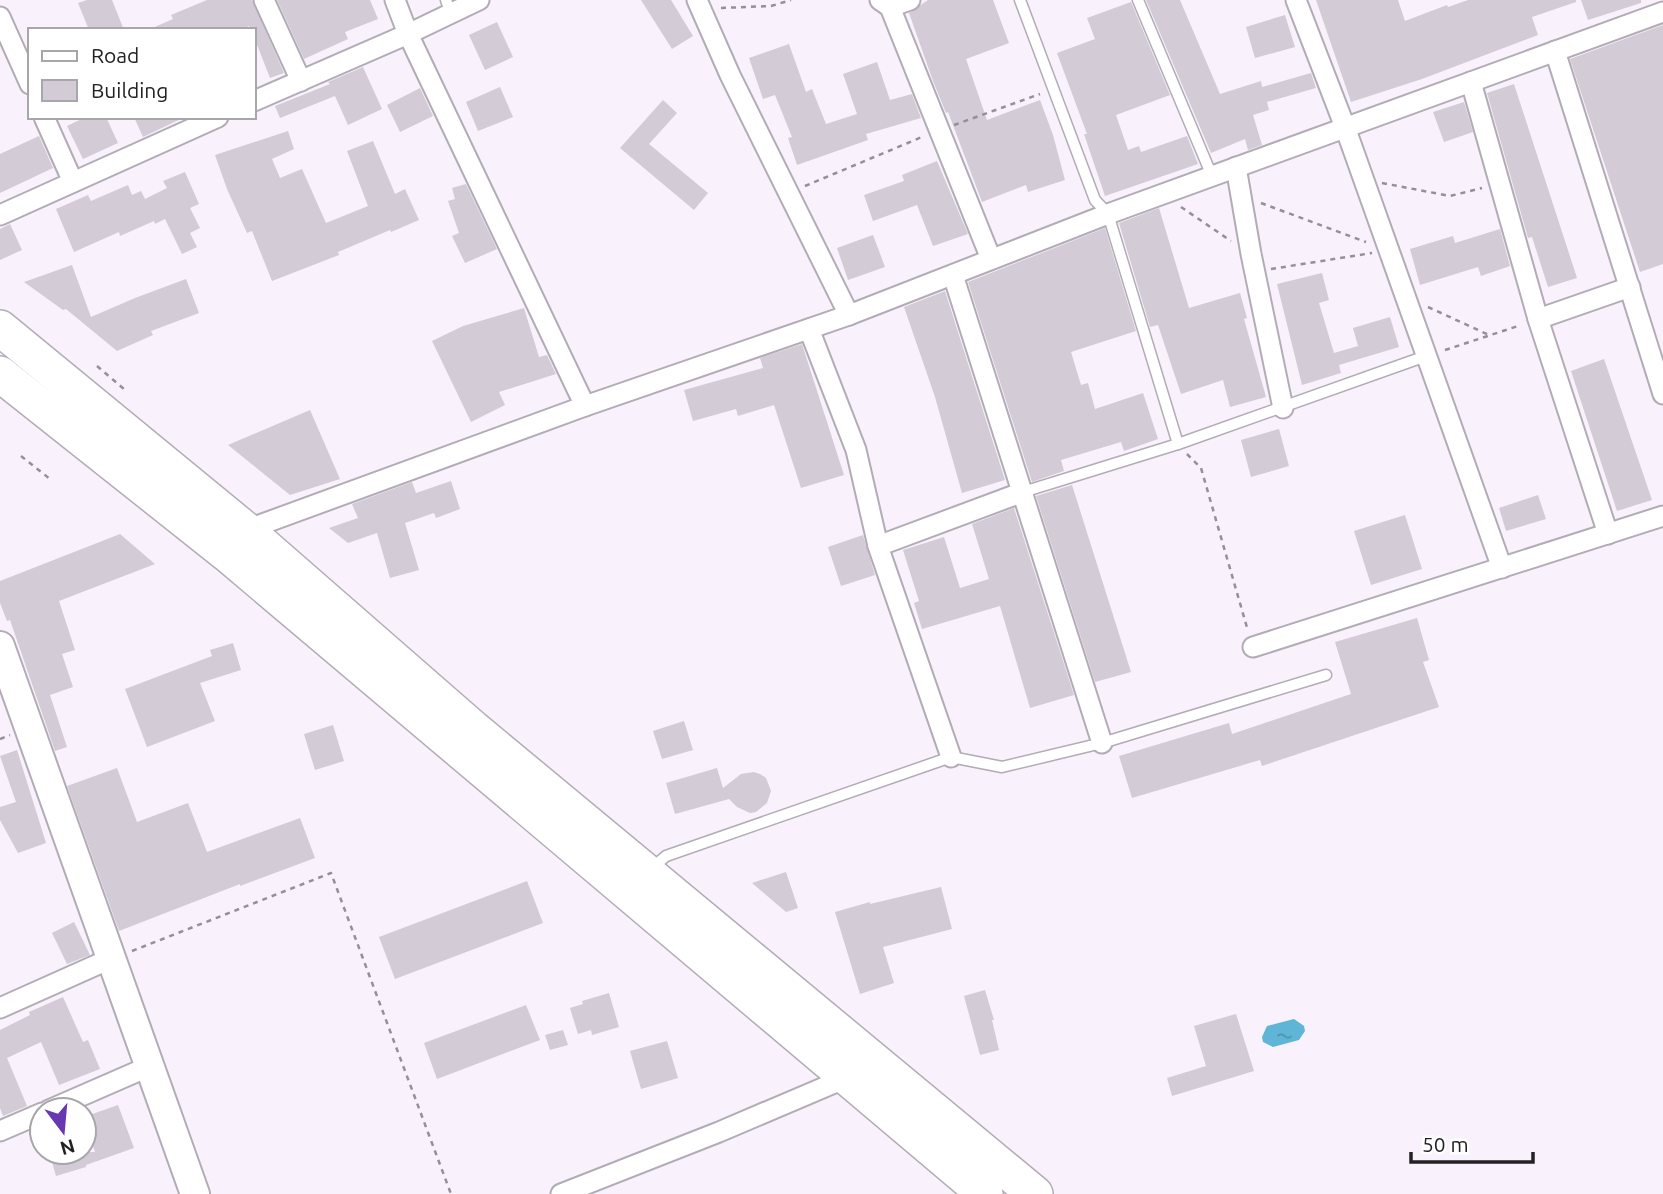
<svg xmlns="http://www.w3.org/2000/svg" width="1663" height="1194" viewBox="0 0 1663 1194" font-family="Ubuntu,sans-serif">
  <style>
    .water { fill: url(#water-ripples) }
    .building { fill: #d3cbd6 }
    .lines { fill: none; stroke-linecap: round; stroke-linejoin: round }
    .lane-casing { stroke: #b3acb6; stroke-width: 13 }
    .street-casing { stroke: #b3acb6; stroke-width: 23 }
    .secondary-casing { stroke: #b3acb6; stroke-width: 32 }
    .highway-casing { stroke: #b3acb6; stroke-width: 38 }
    .path { stroke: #958f97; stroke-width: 2.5; stroke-dasharray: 5 5; stroke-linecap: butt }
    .lane { stroke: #fff; stroke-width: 10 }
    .street { stroke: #fff; stroke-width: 19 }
    .secondary { stroke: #fff; stroke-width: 28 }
    .highway { stroke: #fff; stroke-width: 35 }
  </style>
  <defs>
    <pattern id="water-ripples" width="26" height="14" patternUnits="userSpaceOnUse" patternTransform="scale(1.75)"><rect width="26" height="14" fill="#5eb5d5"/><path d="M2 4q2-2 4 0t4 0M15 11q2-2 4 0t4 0" fill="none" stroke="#4d93ad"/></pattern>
  </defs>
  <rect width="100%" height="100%" fill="#f9f1fc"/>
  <path class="water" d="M 1294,1019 L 1304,1026 L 1305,1031 L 1299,1040 L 1273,1047 L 1263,1042 L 1262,1037 L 1267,1026 Z"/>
  <g class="building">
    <path d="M 87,0 L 112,0 L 124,30 L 89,30 L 78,3 Z"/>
    <path d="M 207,0 L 252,0 L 284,73 L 270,78 L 254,37 L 254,30 L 251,30 L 249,26 L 240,30 L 148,30 L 173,19 L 171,15 Z"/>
    <path d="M 277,0 L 370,0 L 378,19 L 345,32 L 348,39 L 304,59 Z"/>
    <path d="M 641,0 L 671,0 L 693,36 L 672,49 Z"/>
    <path d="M 928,0 L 993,0 L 1009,43 L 966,59 L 987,120 L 1040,100 L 1053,135 L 1065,180 L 1028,192 L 1026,185 L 982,202 L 948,112 L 946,113 L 933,81 L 909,13 Z"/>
    <path d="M 1146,0 L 1180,0 L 1220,94 L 1261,81 L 1262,87 L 1311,73 L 1316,88 L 1267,102 L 1269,110 L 1253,115 L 1262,145 L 1248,150 L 1245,139 L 1211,153 Z"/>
    <path d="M 1316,0 L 1398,0 L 1405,21 L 1447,5 L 1448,7 L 1468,0 L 1576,0 L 1576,2 L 1532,17 L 1538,35 L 1422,79 L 1351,102 Z"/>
    <path d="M 1581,0 L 1641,0 L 1641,3 L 1588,20 Z"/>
    <path d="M 1131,2 L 1170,95 L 1116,115 L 1128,150 L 1139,146 L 1141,152 L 1187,136 L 1198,164 L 1105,196 L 1084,134 L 1087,134 L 1057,53 L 1095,39 L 1087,18 Z"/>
    <path d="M 1285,15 L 1295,47 L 1255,58 L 1246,27 Z"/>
    <path d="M 497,22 L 513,57 L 485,70 L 469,35 Z"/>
    <path d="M 1663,25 L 1663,264 L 1640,272 L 1570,59 Z"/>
    <path d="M 789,44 L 806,92 L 812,89 L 826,124 L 857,114 L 843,74 L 877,62 L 890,100 L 912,94 L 921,118 L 866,134 L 868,140 L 797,165 L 788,138 L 792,137 L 775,95 L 763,99 L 749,58 Z"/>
    <path d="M 363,67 L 382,109 L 348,125 L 335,96 L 280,118 L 275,106 L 330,84 L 328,82 Z"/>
    <path d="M 1514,84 L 1577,278 L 1548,287 L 1532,237 L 1528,238 L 1487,93 Z"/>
    <path d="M 500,87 L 513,117 L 478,131 L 466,102 Z"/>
    <path d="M 420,88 L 433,116 L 400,132 L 387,105 Z"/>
    <path d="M 663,100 L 677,113 L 649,144 L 708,193 L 694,210 L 620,148 Z"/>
    <path d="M 1464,102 L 1473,132 L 1444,142 L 1433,112 Z"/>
    <path d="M 86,117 L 106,117 L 118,143 L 83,159 L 67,126 Z"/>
    <path d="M 134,117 L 185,117 L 143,137 Z"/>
    <path d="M 288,131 L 294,149 L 272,159 L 280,178 L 302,169 L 326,223 L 368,206 L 347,151 L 373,141 L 395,194 L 405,189 L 419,220 L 391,232 L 390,230 L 338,252 L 339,255 L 272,281 L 252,231 L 247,233 L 227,189 L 215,155 Z"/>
    <path d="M 39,136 L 53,168 L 0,193 L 0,154 Z"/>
    <path d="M 937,161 L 968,234 L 933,246 L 917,205 L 873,221 L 864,195 L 904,181 L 902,175 Z"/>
    <path d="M 185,172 L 199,204 L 190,208 L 200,228 L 190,233 L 197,247 L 182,254 L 165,219 L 155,224 L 154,221 L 120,236 L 119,232 L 74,252 L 56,209 L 88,195 L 91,201 L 128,185 L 132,195 L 141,191 L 145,199 L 167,188 L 163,181 Z"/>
    <path d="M 466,184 L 497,249 L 465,263 L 452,236 L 459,233 L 448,201 L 455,199 L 452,188 Z"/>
    <path d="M 1159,208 L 1189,308 L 1240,293 L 1247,318 L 1244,319 L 1266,397 L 1230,407 L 1223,380 L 1181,394 L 1158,325 L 1150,327 L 1119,223 Z"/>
    <path d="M 10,224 L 22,250 L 0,260 L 0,229 Z"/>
    <path d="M 1105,228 L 1136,331 L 1071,352 L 1081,385 L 1088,383 L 1095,409 L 1143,393 L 1158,439 L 1124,451 L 1121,442 L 1061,460 L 1064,471 L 1032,482 L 968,282 Z"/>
    <path d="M 1500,229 L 1510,266 L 1481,276 L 1478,267 L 1420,285 L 1410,249 L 1453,236 L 1455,243 Z"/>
    <path d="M 873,235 L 885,267 L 848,280 L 837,248 Z"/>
    <path d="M 72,265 L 91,317 L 135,298 L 186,279 L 199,313 L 151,331 L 153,335 L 117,351 L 66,309 L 63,310 L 24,282 Z"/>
    <path d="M 1322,273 L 1329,300 L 1319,303 L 1334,353 L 1358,346 L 1353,328 L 1390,317 L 1399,347 L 1339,365 L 1341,373 L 1302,385 L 1277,284 Z"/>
    <path d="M 945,291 L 1005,480 L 962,493 L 935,397 L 904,307 Z"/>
    <path d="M 524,308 L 539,357 L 547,355 L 556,374 L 499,392 L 505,405 L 471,422 L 432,341 L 463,326 Z"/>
    <path d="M 802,344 L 844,475 L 801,488 L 774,405 L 738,416 L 736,409 L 693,421 L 684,390 L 763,368 L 760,358 Z"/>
    <path d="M 1604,359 L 1652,500 L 1617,511 L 1571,371 Z"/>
    <path d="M 310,410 L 340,479 L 290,495 L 228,445 Z"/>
    <path d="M 1279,429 L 1289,466 L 1251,477 L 1241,440 Z"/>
    <path d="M 451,481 L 460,509 L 436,518 L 434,513 L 405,523 L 419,570 L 390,578 L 377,533 L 348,543 L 329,528 L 358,518 L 352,504 L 412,482 L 416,493 Z"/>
    <path d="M 1072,485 L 1131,672 L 1095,682 L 1036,496 Z"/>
    <path d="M 1538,495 L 1546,519 L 1506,531 L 1499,508 Z"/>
    <path d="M 1014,508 L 1074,695 L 1030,708 L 1000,606 L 922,629 L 914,603 L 919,601 L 903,550 L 944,537 L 960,588 L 989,579 L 972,524 Z"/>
    <path d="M 1405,515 L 1422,569 L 1371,585 L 1354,531 Z"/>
    <path d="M 120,534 L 155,564 L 59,601 L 75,650 L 62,654 L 73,687 L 50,695 L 67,747 L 55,751 L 10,620 L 7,621 L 0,603 L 0,581 Z"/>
    <path d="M 863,535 L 875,575 L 841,586 L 828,547 Z"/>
    <path d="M 1417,618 L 1429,660 L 1423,662 L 1439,707 L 1262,766 L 1260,760 L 1132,798 L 1119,756 L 1229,723 L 1232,734 L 1351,694 L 1335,642 Z"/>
    <path d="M 233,643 L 241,670 L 200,683 L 215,721 L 147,747 L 125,689 L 212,656 L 210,650 Z"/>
    <path d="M 684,721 L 693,750 L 662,759 L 653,731 Z"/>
    <path d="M 333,725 L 344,761 L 315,770 L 304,734 Z"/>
    <path d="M 17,750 L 46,843 L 18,853 L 0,820 L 0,807 L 16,802 L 0,756 Z"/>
    <path d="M 117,768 L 137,822 L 188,803 L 207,852 L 300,818 L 315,858 L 240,886 L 240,884 L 119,931 L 67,786 Z"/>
    <path d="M 717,768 L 723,788 L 741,774 L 754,772 L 760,774 L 766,778 L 771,791 L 767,803 L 756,812 L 750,813 L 737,807 L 729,799 L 675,814 L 666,783 Z"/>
    <path d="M 786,872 L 798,908 L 786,912 L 752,883 Z"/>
    <path d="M 527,881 L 543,923 L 395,979 L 379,937 Z"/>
    <path d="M 941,887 L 952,929 L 883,947 L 894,983 L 860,994 L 835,912 L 870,902 L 870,904 Z"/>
    <path d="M 74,922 L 90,955 L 67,964 L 52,933 Z"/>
    <path d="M 985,990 L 994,1020 L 992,1020 L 999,1050 L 980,1055 L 964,996 Z"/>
    <path d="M 609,993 L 619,1027 L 592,1035 L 591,1030 L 578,1034 L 570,1008 L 583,1004 L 582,1001 Z"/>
    <path d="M 63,997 L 83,1042 L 88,1040 L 100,1069 L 59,1085 L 41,1042 L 7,1058 L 27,1106 L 3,1116 L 0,1108 L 0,1030 L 30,1015 L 29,1012 Z"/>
    <path d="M 526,1005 L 540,1040 L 437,1079 L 424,1043 Z"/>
    <path d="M 1236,1014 L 1254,1071 L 1172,1096 L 1167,1078 L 1206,1066 L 1194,1026 Z"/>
    <path d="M 563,1030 L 568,1045 L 550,1050 L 545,1035 Z"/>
    <path d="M 667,1041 L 678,1078 L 641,1089 L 630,1051 Z"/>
    <path d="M 118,1105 L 134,1148 L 86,1165 L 86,1167 L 56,1176 L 49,1152 L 95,1152 L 84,1117 Z"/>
  </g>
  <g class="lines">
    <defs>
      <g id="lane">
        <path d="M 446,0 L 451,14"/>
        <path d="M 1020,0 L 1095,200 L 1108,214 L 1178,444"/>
        <path d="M 1138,0 L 1212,176"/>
        <path d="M 1023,492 L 1178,444 L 1426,356"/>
        <path d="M 652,868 L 666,856 L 951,757 L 1002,767 L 1102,743 L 1326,675"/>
      </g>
      <g id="street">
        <path d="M 264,0 L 301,81"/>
        <path d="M 395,0 L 408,34 L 585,406"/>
        <path d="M 697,0 L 730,75 L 849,315"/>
        <path d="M 880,0 L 890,7 L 991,259"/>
        <path d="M 1296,0 L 1345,127 L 1502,568"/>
        <path d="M 890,7 L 910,0"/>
        <path d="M 0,17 L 30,84"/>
        <path d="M 1555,51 L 1663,394"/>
        <path d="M 1471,82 L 1538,319"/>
        <path d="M 254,101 L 408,34 L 479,0"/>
        <path d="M 44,117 L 73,182"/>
        <path d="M 1236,167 L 1251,254 L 1283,408"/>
        <path d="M 0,215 L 218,117"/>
        <path d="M 953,275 L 1102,743"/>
        <path d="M 809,329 L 856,450 L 878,546 L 951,757"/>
        <path d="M 246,530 L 585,406 L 849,315 L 1108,214 L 1663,12"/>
        <path d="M 1608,534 L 1538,319 L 1630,287"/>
        <path d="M 878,546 L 1023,492"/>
        <path d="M 1253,647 L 1663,516"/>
        <path d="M 0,1008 L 112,958"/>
        <path d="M 49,1110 L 150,1066"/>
        <path d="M 0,1131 L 42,1113"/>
        <path d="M 561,1194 L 719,1132 L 846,1078"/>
      </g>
      <path id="secondary" d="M 0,646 L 195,1194"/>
      <g id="highway">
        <path d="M 0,328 L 246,530 L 474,729 L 1035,1194"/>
        <path d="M 0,374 L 227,554 L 985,1194"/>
      </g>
    </defs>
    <use href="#lane" class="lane-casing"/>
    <use href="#street" class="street-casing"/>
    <use href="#secondary" class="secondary-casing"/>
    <use href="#highway" class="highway-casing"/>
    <g class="path">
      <path d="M 721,8 L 771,6 L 791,0"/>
      <path d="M 954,125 L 1040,94"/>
      <path d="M 1382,183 L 1450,196 L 1482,188"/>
      <path d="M 805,186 L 922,137"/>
      <path d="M 1261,203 L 1366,242"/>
      <path d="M 1181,207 L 1231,241"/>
      <path d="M 1271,269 L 1372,253"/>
      <path d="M 1428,307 L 1489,335"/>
      <path d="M 1445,350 L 1521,325"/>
      <path d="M 97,366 L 124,389"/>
      <path d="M 1187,454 L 1201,468 L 1248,631"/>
      <path d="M 21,456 L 50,479"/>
      <path d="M 0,739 L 10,735"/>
      <path d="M 132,951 L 331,873 L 451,1194"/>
    </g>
    <use href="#lane" class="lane"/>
    <use href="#street" class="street"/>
    <use href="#secondary" class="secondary"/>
    <use href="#highway" class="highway"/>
  </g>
  <rect x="28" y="28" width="228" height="91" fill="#ffffff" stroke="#a7a6a8" stroke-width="2"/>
  <rect x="42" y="51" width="35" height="10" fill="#ffffff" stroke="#a7a6a8" stroke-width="2"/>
  <text x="91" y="63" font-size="21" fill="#242125">Road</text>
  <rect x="42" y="80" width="35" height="21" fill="#d3cbd6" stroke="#a7a6a8" stroke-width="2"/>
  <text x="91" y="98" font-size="21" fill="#242125">Building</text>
  <g transform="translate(63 1131) rotate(164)"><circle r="33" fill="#ffffff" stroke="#a7a6a8" stroke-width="2"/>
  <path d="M0-5L12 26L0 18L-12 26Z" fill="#6738b0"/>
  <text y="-10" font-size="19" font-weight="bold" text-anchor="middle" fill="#242125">N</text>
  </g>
  <path d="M1411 1152v10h122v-10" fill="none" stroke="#242125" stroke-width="3.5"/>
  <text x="1422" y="1152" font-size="21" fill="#242125" stroke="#ffffff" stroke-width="5" paint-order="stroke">50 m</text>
</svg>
